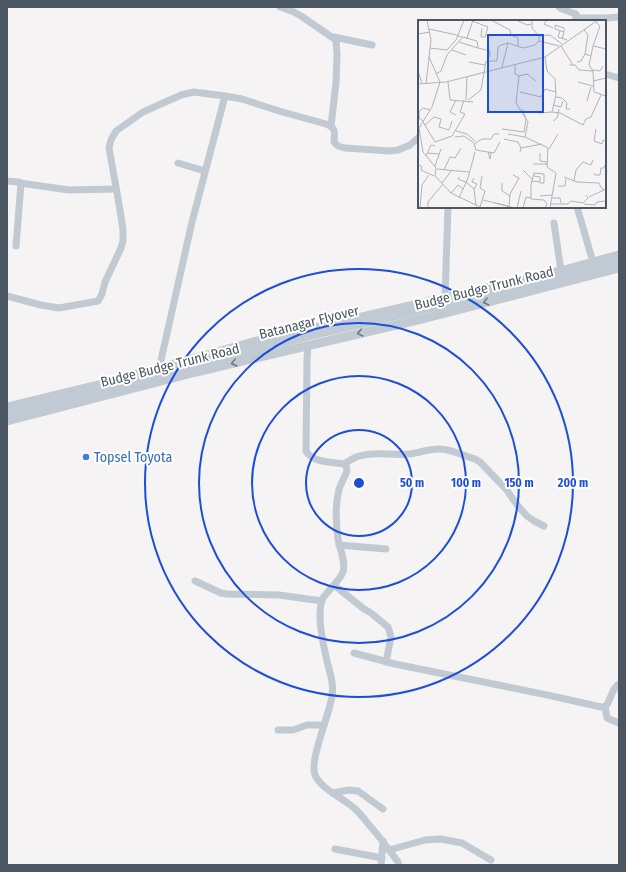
<svg xmlns="http://www.w3.org/2000/svg" width="626" height="872" viewBox="0 0 626 872" font-family="'Fira Sans Condensed',sans-serif">
  <style>
    .lines { fill: none; stroke-linecap: round; stroke-linejoin: round }
    .minor { stroke: #c1cad2; stroke-width: 7 }
    .tertiary { stroke: #c1cad2; stroke-width: 9 }
    .secondary { stroke: #c1cbd6; stroke-width: 10 }
    .oneway { stroke: #6e7983 }
    .ring { fill: none; stroke: #1d4ed8; stroke-width: 2 }
    .shop-dot { fill: #3f7fe0; stroke: #fff; stroke-width: 1.5 }
    .labels { text-anchor: middle; stroke-width: 4; stroke-linejoin: round; paint-order: stroke }
    .street-label { font-size: 14px; fill: #4a5661; stroke: #fff }
    .shop-label { font-size: 14px; fill: #366cbe; stroke: #fff; text-anchor: start }
    .inset-road { fill: none; stroke: #b1b4b9; stroke-width: 1 }
    .view { fill: #1d4ed8; fill-opacity: 0.15; stroke: #1d4ed8; stroke-width: 2 }
    .inset-edge { fill: none; stroke: #4a5661; stroke-width: 2 }
    .centre { fill: #1d4ed8; stroke: #fff; stroke-width: 2 }
    .ring-label { font-size: 12px; text-anchor: middle; font-weight: bold; fill: #1d4ed8; stroke: #fff; stroke-width: 4; stroke-linejoin: round; paint-order: stroke }
  </style>
  <rect width="100%" height="100%" fill="#f5f3f3"/>
  <g class="lines">
    <g class="minor">
      <path d="M 280,7 L 294,12 L 301,16 L 336,40 L 337,56 L 336,83 L 331,126"/>
      <path d="M 559,7 L 562,9 L 576,14 L 576,21"/>
      <path d="M 576,18 L 606,18 L 619,17"/>
      <path d="M 334,37 L 372,45"/>
      <path d="M 605,74 L 619,78"/>
      <path d="M 178,163 L 205,171"/>
      <path d="M 7,181 L 19,182 L 21,183 L 16,246"/>
      <path d="M 20,183 L 69,190 L 116,189"/>
      <path d="M 577,207 L 593,262"/>
      <path d="M 554,223 L 561,271"/>
      <path d="M 7,296 L 41,305 L 59,308 L 98,301 L 102,294 L 105,282 L 121,248 L 123,241 L 123,230 L 119,204 L 109,148 L 111,140 L 116,131 L 143,112 L 181,95 L 194,92 L 225,96 L 242,99 L 279,111 L 326,124 C 336,128 335,132 334,142 L 338,146 L 345,148 L 390,151 L 398,150 L 410,145 L 419,137"/>
      <path d="M 445,298 L 448,207"/>
      <path d="M 308,345 L 307,360 L 306,451 C 313,463 332,462 344,464 L 346,465 L 347,471 C 344,479 339,486 338,494 C 335,509 336,524 338,539 C 340,550 346,561 343,572 C 339,582 329,589 323,598 C 320,603 320,610 320,616 C 320,629 324,648 327,661 C 330,673 334,684 332,696 C 330,713 309,761 315,775 C 321,789 343,798 354,808 C 360,813 365,820 370,826 C 380,837 389,850 398,862 L 399,865"/>
      <path d="M 159,369 L 192,222 L 225,96"/>
      <path d="M 344,464 C 349,461 354,457 360,456 C 376,451 393,456 409,454 C 419,453 430,448 440,449 C 451,449 464,456 475,459 L 480,462 L 506,489 L 518,506 L 527,516 L 534,521 L 544,526"/>
      <path d="M 339,545 L 386,549"/>
      <path d="M 195,581 L 221,593 L 227,594 L 279,595 L 322,601"/>
      <path d="M 334,585 L 364,609 L 371,613 L 388,627 L 391,637 L 386,662"/>
      <path d="M 354,653 L 395,664 L 552,696 L 601,707 L 605,707 C 612,700 610,690 619,684"/>
      <path d="M 605,707 L 607,718 L 619,723"/>
      <path d="M 278,730 L 293,730 L 307,725 L 324,725"/>
      <path d="M 333,793 L 349,790 L 358,791 L 383,809"/>
      <path d="M 335,849 L 382,858"/>
      <path d="M 389,850 L 425,840 L 441,839 L 462,843 L 491,860"/>
      <path d="M 381,865 L 383,841"/>
    </g>
    <g class="tertiary">
      <path d="M 7,407 L 106,383 L 253,342 L 561,271 L 619,255"/>
      <path d="M 7,421 L 196,372 L 426,318 L 619,268"/>
    </g>
    <path class="secondary" d="M 7,414 L 310,335 L 561,277 L 619,261"/>
  </g>
  <defs><path id="oneway-chevron" d="M-2-3.5L2.5 0L-2 3.5" fill="none" stroke-width="1.6" stroke-linecap="round" stroke-linejoin="round"/></defs>
  <g class="oneway">
    <use href="#oneway-chevron" transform="translate(486 302) rotate(166)"/>
    <use href="#oneway-chevron" transform="translate(360 333) rotate(167)"/>
    <use href="#oneway-chevron" transform="translate(234 363) rotate(166)"/>
  </g>
  <g class="ring">
    <circle cx="359" cy="483" r="53"/>
    <circle cx="359" cy="483" r="107"/>
    <circle cx="359" cy="483" r="160"/>
    <circle cx="359" cy="483" r="214"/>
  </g>
  <circle class="shop-dot" cx="86" cy="457" r="4"/>
  <g class="labels">
    <g class="street-label">
      <text transform="translate(484 288) rotate(-14)" y="5">Budge Budge Trunk Road</text>
      <text transform="translate(309 322) rotate(-14)" y="5">Batanagar Flyover</text>
      <text transform="translate(170 365) rotate(-14)" y="5">Budge Budge Trunk Road</text>
    </g>
    <g class="shop-label">
      <text x="94" y="462">Topsel Toyota</text>
    </g>
  </g>
  <g transform="translate(418 20)">
    <rect width="188" height="188" fill="#f5f3f3"/>
    <path class="inset-road" d="M 73,0 L 92,10 L 93,15 L 100,18 L 100,26M 114,0 L 114,8 L 121,16 L 121,21M 129,0 L 126,4 L 135,8M 54,1 L 70,7 L 67,17 L 63,17 L 64,8M 100,1 L 109,5 L 113,4M 137,5 L 137,9 L 146,12 L 144,19M 137,5 L 146,8 L 146,12M 11,9 L 39,15M 166,10 L 170,15 L 167,34M 142,11 L 140,17 L 149,20M 0,14 L 12,12M 39,16 L 49,18 L 55,0M 121,16 L 132,15 L 144,24M 48,18 L 59,21 L 60,28 L 72,31 L 72,37M 41,22 L 60,28M 143,26 L 155,45M 175,26 L 182,6 L 178,2M 12,28 L 29,30 L 38,20 L 46,0M 188,29 L 175,26 L 171,45 L 175,51 L 176,72 L 188,76M 34,30 L 48,35M 11,37 L 22,62M 127,37 L 129,51 L 137,59 L 138,75 L 134,92 L 142,93 L 165,105 L 168,99 L 173,97 L 183,75M 51,42 L 67,45M 159,42 L 163,41 L 167,34 L 173,36M 97,45 L 97,54 L 101,56 L 98,83 L 110,102 L 107,117 L 130,128 L 129,147 L 138,153 L 132,188M 151,45 L 157,45 L 161,50 L 175,51M 84,47 L 90,23M 175,50 L 182,51 L 185,46M 0,51 L 4,63M 18,54 L 23,51 L 29,35 L 44,18M 101,56 L 109,54 L 118,61M 175,61 L 188,58M 22,62 L 14,87 L 1,108 L 5,132 L 18,148 L 17,156 L 33,173 L 64,188M 30,62 L 32,80 L 55,82M 160,62 L 175,66M 0,64 L 28,62 L 127,37 L 180,0M 8,64 L 13,20 L 9,0M 102,72 L 123,77 L 127,69 L 138,72M 138,77 L 144,78 L 149,83 L 148,89 L 152,89M 38,80 L 32,92 L 38,95M 48,80 L 49,57M 50,80 L 63,70 L 68,41 L 79,41 L 80,27 L 83,25 L 90,23 L 105,28 L 117,25 L 121,21 L 141,26M 169,81 L 173,67M 135,85 L 143,87 L 145,81M 121,93 L 134,92M 5,101 L 1,98 L 1,92 L 5,88 L 12,90M 135,101 L 139,98 L 141,89M 5,102 L 17,122 L 34,116 L 47,94 L 42,92 L 46,80M 7,105 L 16,97 L 23,99 L 21,107 L 31,110 L 34,101M 84,109 L 106,112 L 108,99 L 104,89M 178,109 L 176,121 L 184,124 L 185,120 L 188,121M 38,111 L 49,114 L 57,121M 81,114 L 76,114 L 73,119 L 64,119 L 56,124 L 58,130 L 76,133 L 82,122M 90,114 L 107,117M 37,117 L 46,116 L 56,123M 86,119 L 100,122 L 103,128M 131,129 L 140,114M 70,132 L 72,139 L 73,133M 102,132 L 103,128 L 124,124M 9,133 L 21,134M 122,133 L 122,141 L 129,142M 8,136 L 13,125 L 17,126M 0,144 L 4,147 L 3,150 L 16,156M 115,144 L 129,144M 17,146 L 23,129M 19,149 L 51,152M 26,150 L 32,137 L 37,138 L 43,128M 105,150 L 115,160M 176,153 L 177,155 L 182,155 L 183,148 L 186,148 L 188,143M 41,157 L 40,159 L 48,162 L 56,169 L 58,185M 146,157 L 159,162 L 181,163 L 184,169 L 188,170M 114,161 L 122,162 L 122,157 L 116,156M 156,161 L 158,150 L 165,142 L 173,145 L 175,140M 24,163 L 34,150M 84,163 L 84,171 L 92,176M 122,163 L 126,163 L 126,154 L 116,153 L 113,165 L 113,179 L 126,180 L 129,184 L 127,188M 140,166 L 147,166 L 148,159M 56,169 L 59,164 L 54,162 L 56,158M 33,173 L 40,165 L 45,169M 122,176 L 134,175M 171,177 L 186,170M 41,178 L 50,158 L 57,132M 134,178 L 142,178 L 143,183M 65,180 L 97,188M 77,183 L 90,186M 132,184 L 150,184 L 153,181 L 165,183 L 170,178 L 168,175M 166,184 L 177,185 L 179,182 L 188,181M 62,187 L 67,171 L 62,168 L 64,156M 2,188 L 4,165 L 11,155M 10,188 L 10,182 L 25,164M 91,188 L 92,174 L 101,158 L 95,155M 99,188 L 103,171M 105,188 L 108,177 L 113,178"/>
    <path class="view" d="M 70,15 L 125,15 L 125,92 L 70,92 Z"/>
    <rect width="188" height="188" class="inset-edge"/>
  </g>
  <circle cx="359" cy="483" r="6" class="centre"/>
  <g class="ring-label">
    <text x="412" y="487">50 m</text>
    <text x="466" y="487">100 m</text>
    <text x="519" y="487">150 m</text>
    <text x="573" y="487">200 m</text>
  </g>
  <rect width="626" height="872" fill="none" stroke="#4a5661" stroke-width="16"/>
</svg>
